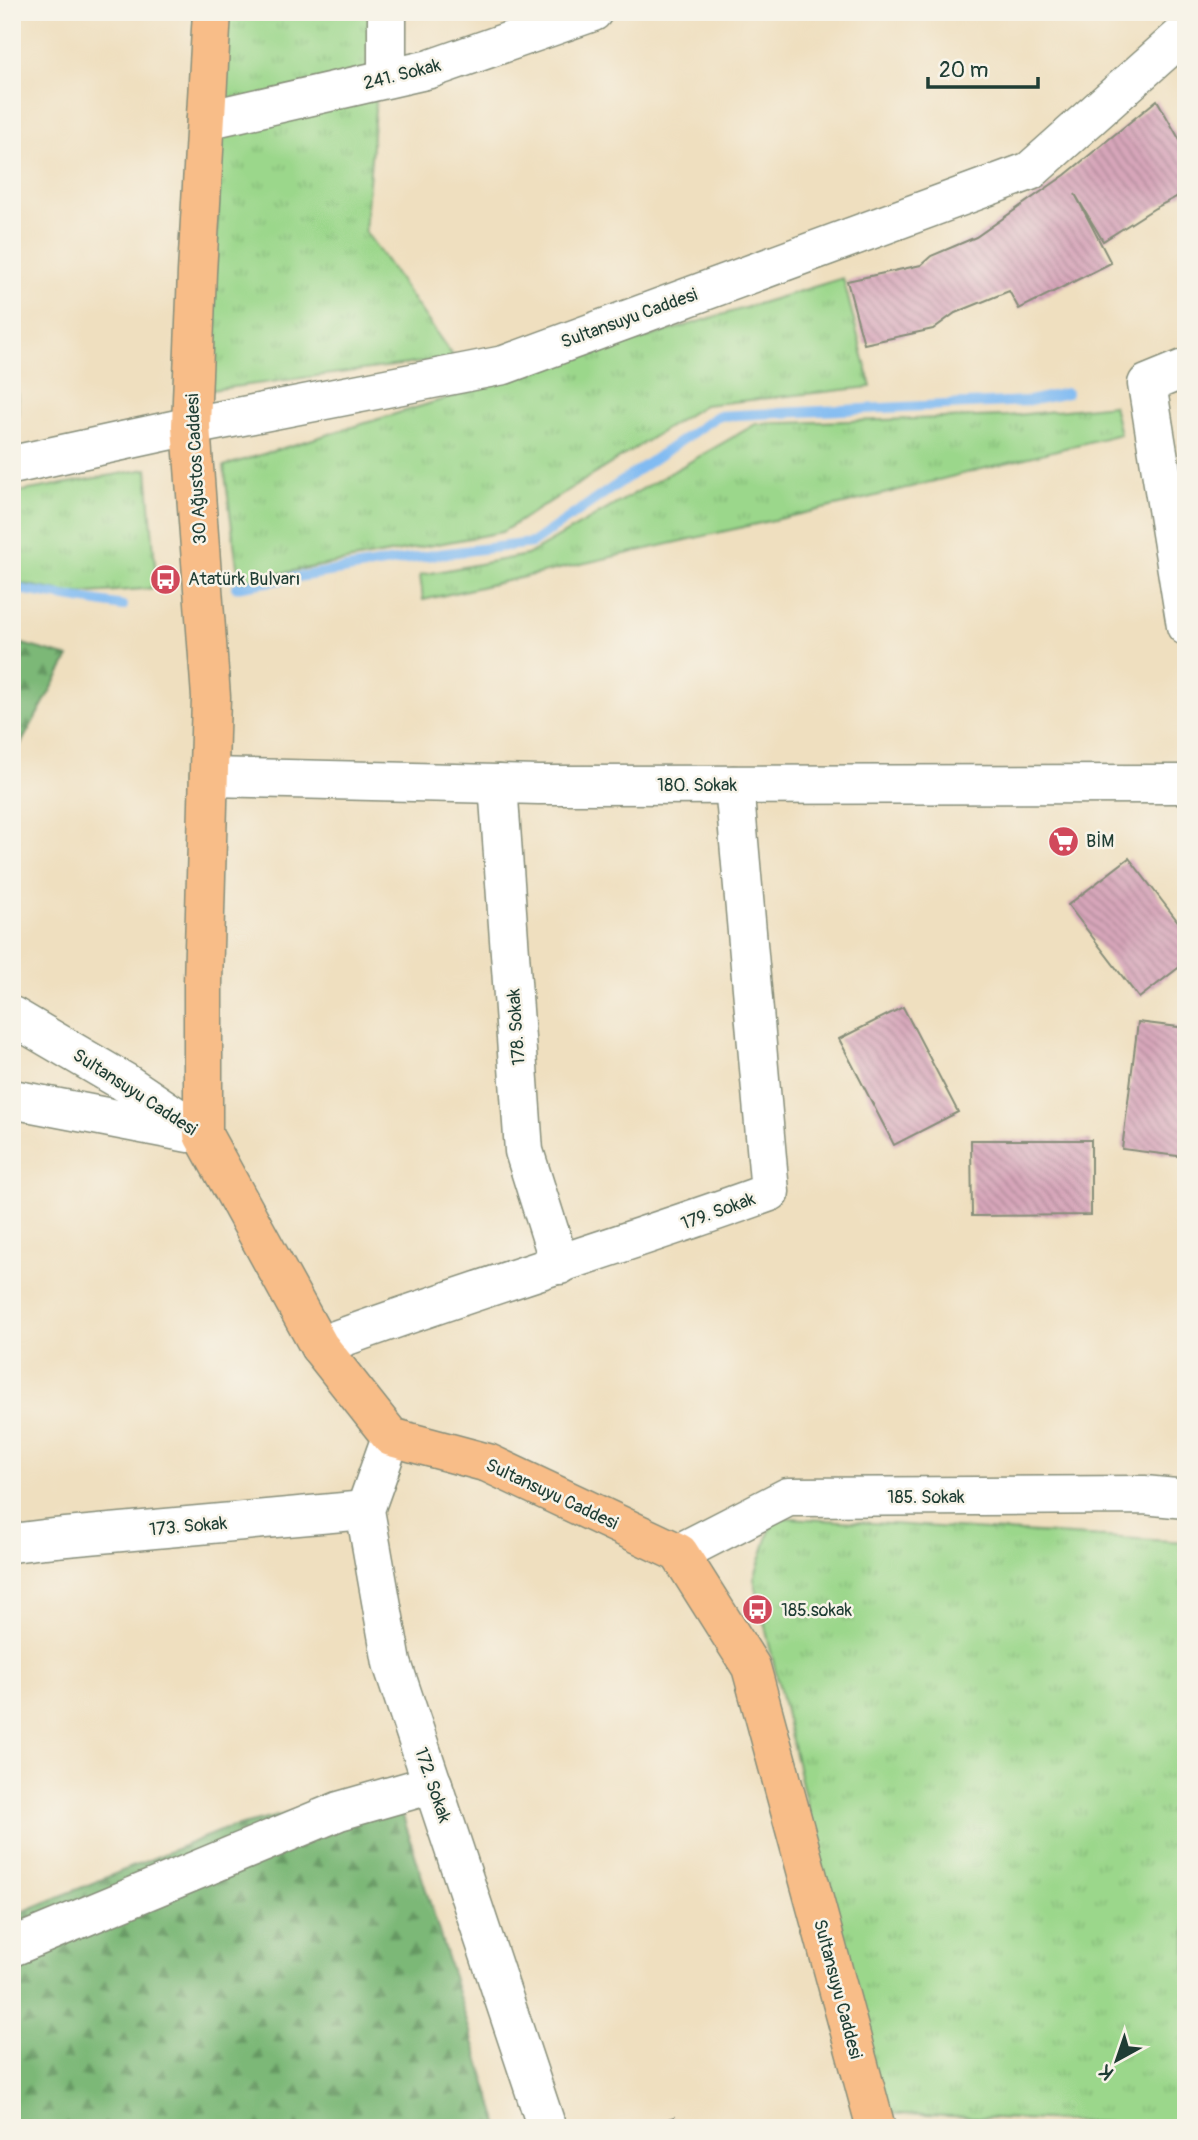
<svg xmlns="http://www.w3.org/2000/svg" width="1198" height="2140" viewBox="0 0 1198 2140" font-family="Pangolin,sans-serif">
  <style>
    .grass { fill: url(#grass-tufts); stroke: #5d8a60; stroke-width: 2 }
    .forest { fill: url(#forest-firs); stroke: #4e7a56; stroke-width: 2 }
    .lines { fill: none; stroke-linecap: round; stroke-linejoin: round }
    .stream { stroke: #81bbf2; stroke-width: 10 }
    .building { fill: url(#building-back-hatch) }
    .minor-casing { stroke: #878e7a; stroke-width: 41 }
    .major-casing { stroke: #878e7a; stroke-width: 41 }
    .minor { stroke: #fff; stroke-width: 38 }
    .major { stroke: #f8bd88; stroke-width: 38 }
    .labels { text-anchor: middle; stroke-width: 5; stroke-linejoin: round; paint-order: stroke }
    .street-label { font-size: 18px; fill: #1f3d34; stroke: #f7f3e8 }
    .poi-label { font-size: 18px; fill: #1f3d34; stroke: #f7f3e8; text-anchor: start }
  </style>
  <defs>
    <pattern id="grass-tufts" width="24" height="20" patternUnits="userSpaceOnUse" patternTransform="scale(1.75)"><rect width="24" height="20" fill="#9bd78b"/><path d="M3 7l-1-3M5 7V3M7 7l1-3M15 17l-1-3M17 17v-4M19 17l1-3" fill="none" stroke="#85b979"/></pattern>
    <pattern id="forest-firs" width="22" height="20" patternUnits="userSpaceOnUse" patternTransform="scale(1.75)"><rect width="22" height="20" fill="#7cb877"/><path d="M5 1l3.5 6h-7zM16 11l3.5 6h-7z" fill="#659762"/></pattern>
    <pattern id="building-back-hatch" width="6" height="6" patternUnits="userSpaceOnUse" patternTransform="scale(1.75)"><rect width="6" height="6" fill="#d7a6ba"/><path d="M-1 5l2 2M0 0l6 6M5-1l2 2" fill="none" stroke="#ae8898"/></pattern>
  </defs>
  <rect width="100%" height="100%" fill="#f7f3e8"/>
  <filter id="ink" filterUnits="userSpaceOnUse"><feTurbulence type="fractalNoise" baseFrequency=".0143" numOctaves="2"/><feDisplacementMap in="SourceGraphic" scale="14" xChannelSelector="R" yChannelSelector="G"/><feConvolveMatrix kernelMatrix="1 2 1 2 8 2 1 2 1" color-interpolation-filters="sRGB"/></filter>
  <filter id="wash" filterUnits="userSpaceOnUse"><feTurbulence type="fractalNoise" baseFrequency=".00686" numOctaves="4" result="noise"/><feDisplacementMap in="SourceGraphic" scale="28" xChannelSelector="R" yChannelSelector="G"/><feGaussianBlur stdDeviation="1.57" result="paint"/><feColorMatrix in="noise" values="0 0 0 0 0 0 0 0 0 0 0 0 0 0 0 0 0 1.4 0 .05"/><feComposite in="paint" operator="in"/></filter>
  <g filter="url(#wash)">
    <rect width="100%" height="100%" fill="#efdfbf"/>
    <g class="grass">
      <path d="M 226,12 L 383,12 L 365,231 L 454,358 L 210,390 Z"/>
      <path d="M 843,278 L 871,387 L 704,405 L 502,532 L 239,581 L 224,466 Z"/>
      <path d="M 1113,405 L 1120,434 L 840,505 L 423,600 L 420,575 L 527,555 L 756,424 L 1007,416 Z"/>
      <path d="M 147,469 L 157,588 L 75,594 L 12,582 L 12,493 Z"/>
      <path d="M 774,1517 L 1186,1542 L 1186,2126 L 879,2113 L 754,1579 Z"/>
    </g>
    <g class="forest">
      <path d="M 12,301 L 18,415 L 12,416 Z"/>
      <path d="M 12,641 L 69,657 L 12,760 Z"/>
      <path d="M 394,1787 L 500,2128 L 12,2128 L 12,1916 L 222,1830 Z"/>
    </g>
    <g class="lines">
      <g class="stream">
        <path d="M 236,587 L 439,554 L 532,543 L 717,416 L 1029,401 L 1067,393"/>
        <path d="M 12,588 L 123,606"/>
      </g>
    </g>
    <g id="blocks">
      <g class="building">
        <path d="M 1157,100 L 1186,151 L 1186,192 L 1155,208 L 1103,241 L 1075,194 L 1111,263 L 1019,309 L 1009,291 L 955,313 L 933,329 L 864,344 L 847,281 L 921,265 L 931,256 L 976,237 L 1065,175 Z"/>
        <path d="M 1129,858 L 1186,932 L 1186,962 L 1139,998 L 1068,905 Z"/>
        <path d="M 903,1007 L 958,1112 L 894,1145 L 839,1039 Z"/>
        <path d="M 1138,1022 L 1186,1028 L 1186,1157 L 1122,1149 Z"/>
        <path d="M 971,1140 L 1091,1140 L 1091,1215 L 972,1216 Z"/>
        <path d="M 674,2117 L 677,2128 L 643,2128 L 643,2127 Z"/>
      </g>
    </g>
  </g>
  <g filter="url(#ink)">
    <use href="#blocks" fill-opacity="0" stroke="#878e7a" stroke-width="2"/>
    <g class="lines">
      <defs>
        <g id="minor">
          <path d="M 387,12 L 387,78"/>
          <path d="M 206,120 L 430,69 L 593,12"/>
          <path d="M 1186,368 L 1147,384 L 1186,626"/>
          <path d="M 12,465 L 191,426 L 504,365 L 1030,171 L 1186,32"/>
          <path d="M 209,777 L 539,785 L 1186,784"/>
          <path d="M 498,784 L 524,1151 L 560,1265"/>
          <path d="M 12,1016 L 126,1083 L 203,1135"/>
          <path d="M 12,1099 L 189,1133"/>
          <path d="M 319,1346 C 468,1291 621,1246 770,1192 L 734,785"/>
          <path d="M 391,1437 L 365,1510 L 392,1663 L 547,2128"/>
          <path d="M 12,1543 L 44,1539 L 365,1510"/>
          <path d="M 679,1553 L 788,1497 L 1144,1495 L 1186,1499"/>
          <path d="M 12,1947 L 339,1811 L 433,1784"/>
        </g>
        <path id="major" d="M 212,12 L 197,272 L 191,426 L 211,697 L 203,984 L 203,1135 L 319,1346 L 391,1437 L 488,1463 L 679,1553 L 751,1667 L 876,2128"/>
      </defs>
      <use href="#minor" class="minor-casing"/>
      <use href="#major" class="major-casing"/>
      <use href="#minor" class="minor"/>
      <use href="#major" class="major"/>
    </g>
  </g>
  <defs>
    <symbol id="bus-disc" viewBox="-11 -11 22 22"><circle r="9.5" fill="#d1495b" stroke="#f7f3e8"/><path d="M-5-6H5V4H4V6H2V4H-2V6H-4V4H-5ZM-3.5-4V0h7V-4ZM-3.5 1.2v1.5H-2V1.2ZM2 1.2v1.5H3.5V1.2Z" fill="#fff"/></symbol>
    <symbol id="supermarket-disc" viewBox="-11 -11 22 22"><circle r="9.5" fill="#d1495b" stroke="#f7f3e8"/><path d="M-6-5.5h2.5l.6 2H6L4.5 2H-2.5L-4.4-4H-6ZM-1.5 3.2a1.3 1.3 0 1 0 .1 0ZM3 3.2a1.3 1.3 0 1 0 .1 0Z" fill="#fff"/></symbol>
  </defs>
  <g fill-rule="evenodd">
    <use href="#bus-disc" x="148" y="562" width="35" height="35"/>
    <use href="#supermarket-disc" x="1046" y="824" width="35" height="35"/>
    <use href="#bus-disc" x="740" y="1592" width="35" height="35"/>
  </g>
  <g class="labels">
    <g class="street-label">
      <text transform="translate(402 74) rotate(-14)" y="6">241. Sokak</text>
      <text transform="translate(629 318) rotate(-20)" y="6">Sultansuyu Caddesi</text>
      <text transform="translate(196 469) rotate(-93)" y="6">30 Ağustos Caddesi</text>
      <text x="697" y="791">180. Sokak</text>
      <text transform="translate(516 1027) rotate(-94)" y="6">178. Sokak</text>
      <text transform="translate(135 1092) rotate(33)" y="6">Sultansuyu Caddesi</text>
      <text transform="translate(718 1211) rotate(-20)" y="6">179. Sokak</text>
      <text transform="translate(552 1494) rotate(25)" y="6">Sultansuyu Caddesi</text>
      <text x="926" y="1503">185. Sokak</text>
      <text transform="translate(188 1526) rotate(-5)" y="6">173. Sokak</text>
      <text transform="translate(433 1785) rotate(71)" y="6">172. Sokak</text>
      <text transform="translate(838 1989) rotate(75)" y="6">Sultansuyu Caddesi</text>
    </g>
    <g class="poi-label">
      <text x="188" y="585">Atatürk Bulvarı</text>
      <text x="1086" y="847">BİM</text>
      <text x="781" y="1616">185.sokak</text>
    </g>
  </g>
  <rect width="1198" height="2140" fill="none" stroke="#f7f3e8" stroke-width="42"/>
  <g transform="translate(1117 2060) rotate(220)" stroke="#f7f3e8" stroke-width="5" paint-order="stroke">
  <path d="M0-5L12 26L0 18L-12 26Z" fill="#1f3d34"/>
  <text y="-10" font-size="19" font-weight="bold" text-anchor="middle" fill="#1f3d34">K</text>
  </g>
  <path d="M928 77v10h110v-10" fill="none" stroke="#1f3d34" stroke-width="3.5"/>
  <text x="939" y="77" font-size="21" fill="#1f3d34" stroke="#f7f3e8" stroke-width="5" paint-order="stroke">20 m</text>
</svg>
